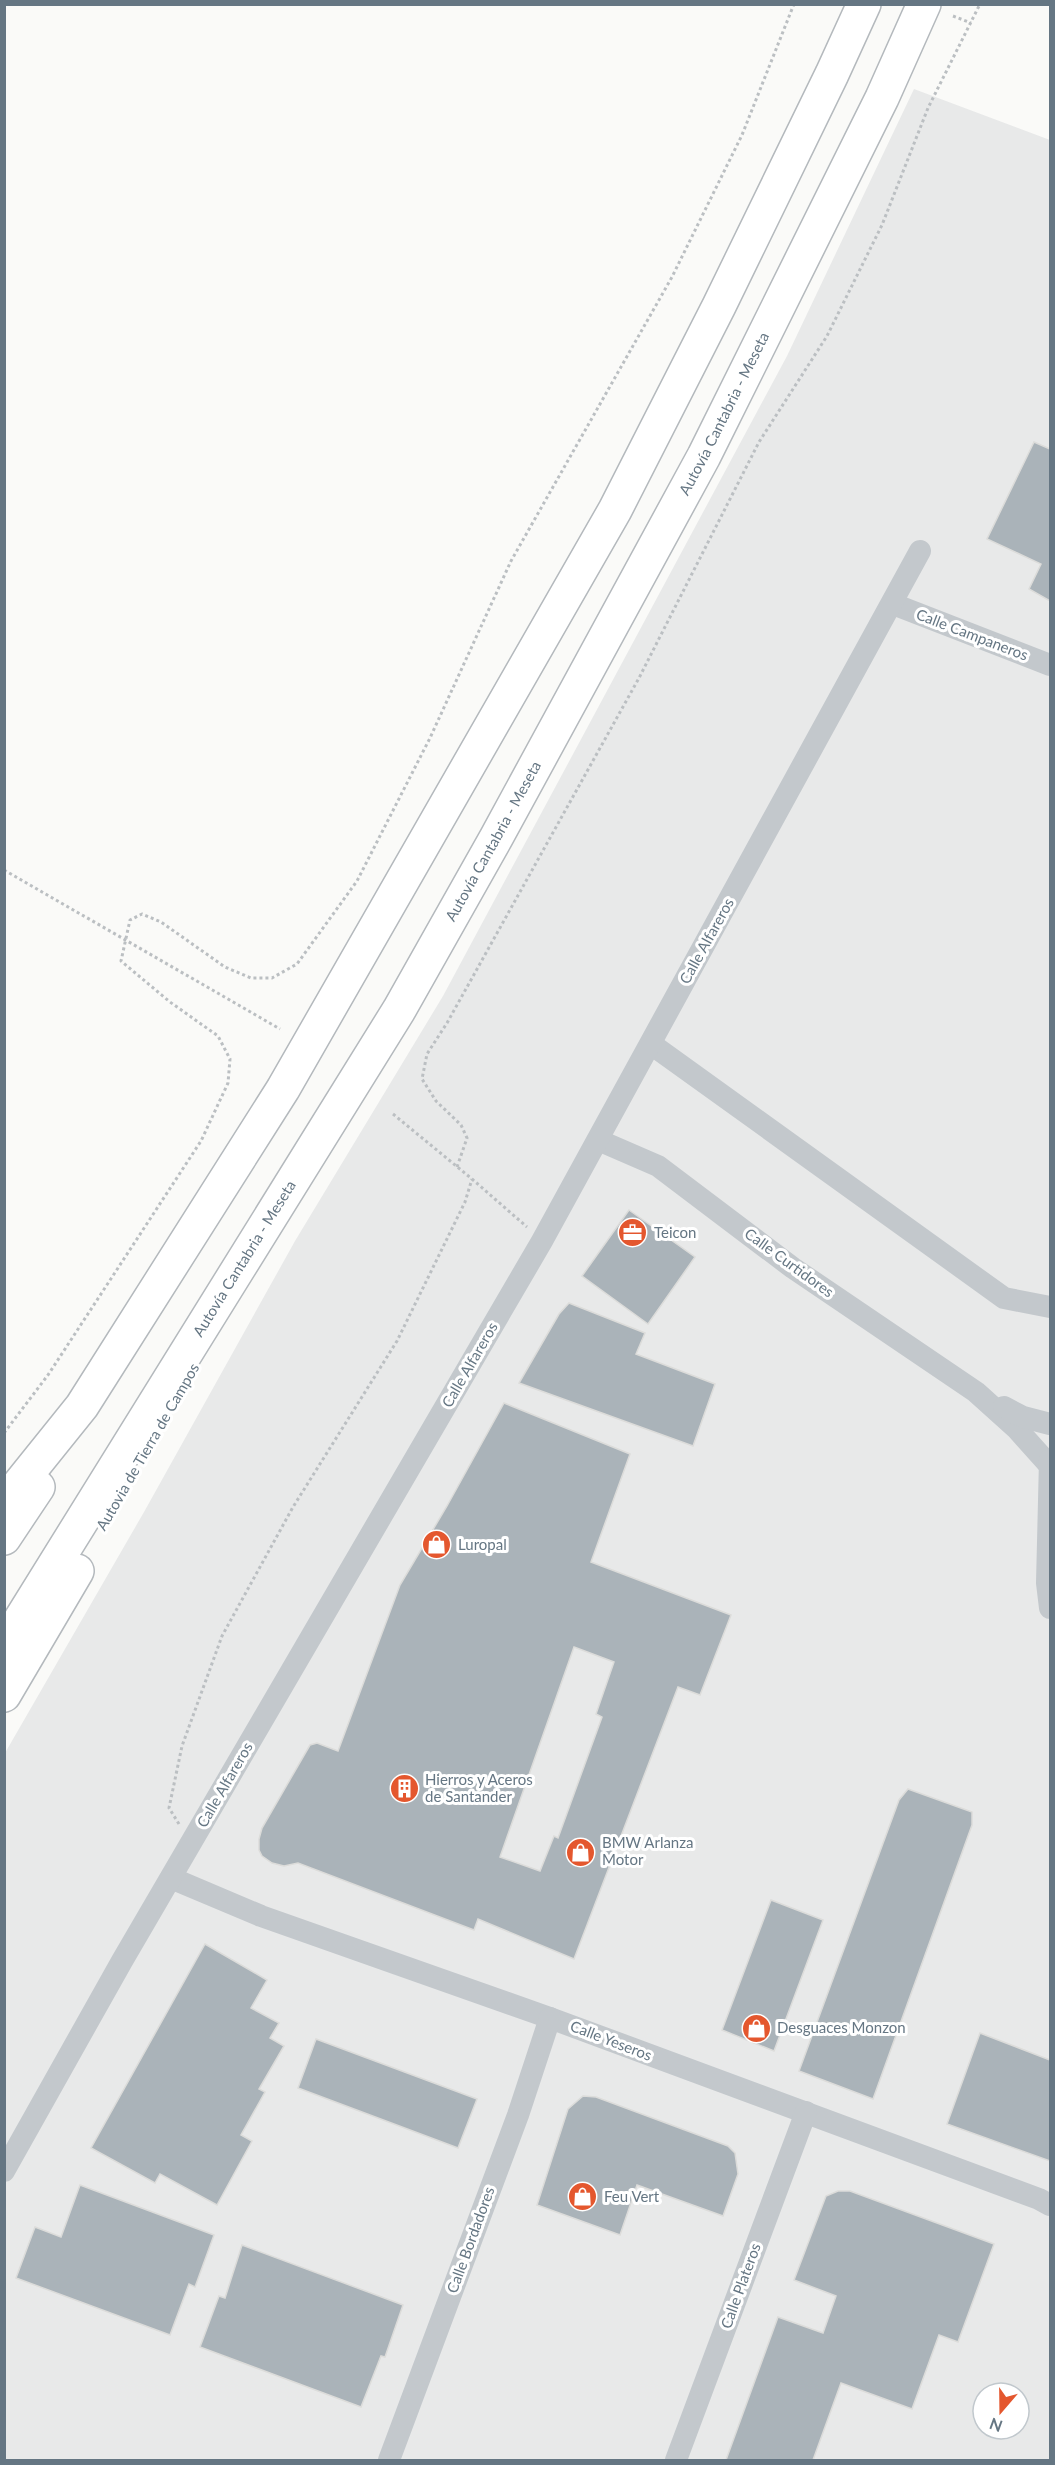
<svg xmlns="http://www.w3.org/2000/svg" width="1055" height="2465" viewBox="0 0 1055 2465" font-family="Lato,sans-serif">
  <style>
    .built { fill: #e8e9e9; fill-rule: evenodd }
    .building { fill: #aab3b9; stroke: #dcdcda; stroke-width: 1.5; fill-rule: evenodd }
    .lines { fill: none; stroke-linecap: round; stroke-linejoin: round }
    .highway-casing { stroke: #b4b9bd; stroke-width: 36 }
    .path { stroke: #bbbfc2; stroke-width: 3; stroke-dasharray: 3 3; stroke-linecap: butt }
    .minor { stroke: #c3c8cc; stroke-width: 22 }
    .highway { stroke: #fff; stroke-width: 33 }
    .labels { text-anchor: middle; stroke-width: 6; stroke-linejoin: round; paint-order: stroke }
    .street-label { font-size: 15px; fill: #657683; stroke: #fff }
    .poi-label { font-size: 15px; fill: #657683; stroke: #fff; text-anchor: start }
  </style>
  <rect width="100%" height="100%" fill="#fafaf8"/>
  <path class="built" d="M 914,89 L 1050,140 L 1050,2460 L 5,2460 L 5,1753 L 144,1512 L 295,1241 L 443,996 L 787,356 ZM 983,2393 L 1019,2393 L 1019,2429 L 983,2429 Z"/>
  <g class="building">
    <path d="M 1034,442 L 1050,449 L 1050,601 L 1029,589 L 1041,564 L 987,539 Z"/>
    <path d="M 629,1210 L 695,1257 L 648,1324 L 582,1276 Z"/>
    <path d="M 569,1303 L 645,1333 L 636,1354 L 715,1384 L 693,1446 L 519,1383 L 559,1314 Z"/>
    <path d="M 504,1403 L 630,1454 L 591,1562 L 731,1615 L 700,1695 L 678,1687 L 574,1959 L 478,1919 L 474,1930 L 298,1863 L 284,1866 L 272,1863 L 262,1856 L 259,1850 L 259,1839 L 262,1828 L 310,1745 L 317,1743 L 338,1751 L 400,1585 L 447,1506 ZM 574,1647 L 614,1662 L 596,1714 L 602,1717 L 558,1838 L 554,1836 L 540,1871 L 500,1857 Z"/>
    <path d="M 908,1789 L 972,1812 L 972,1825 L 873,2099 L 799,2071 L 899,1800 Z"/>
    <path d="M 771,1900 L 823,1920 L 774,2051 L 722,2030 Z"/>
    <path d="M 205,1944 L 267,1980 L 251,2008 L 279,2023 L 270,2038 L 284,2046 L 259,2089 L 265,2092 L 241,2135 L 252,2141 L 217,2205 L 160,2174 L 155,2183 L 91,2148 Z"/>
    <path d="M 980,2033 L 1050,2060 L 1050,2161 L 947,2124 Z"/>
    <path d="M 316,2039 L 477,2099 L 458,2148 L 298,2088 Z"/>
    <path d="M 583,2096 L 596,2097 L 728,2146 L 735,2153 L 738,2174 L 723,2216 L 637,2185 L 620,2235 L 537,2205 L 568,2109 Z"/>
    <path d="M 80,2185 L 214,2235 L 195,2287 L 189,2284 L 170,2335 L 16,2278 L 35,2227 L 61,2237 Z"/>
    <path d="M 838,2191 L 850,2191 L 994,2244 L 958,2342 L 939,2335 L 912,2409 L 841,2383 L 813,2460 L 726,2460 L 778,2317 L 823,2333 L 836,2296 L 794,2280 L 826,2196 Z"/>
    <path d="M 242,2245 L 403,2305 L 385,2357 L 381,2356 L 361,2407 L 200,2347 L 219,2296 L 225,2298 Z"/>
  </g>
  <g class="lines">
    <defs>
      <g id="highway">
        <path d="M 4,1503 L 82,1406 L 283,1089 L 615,510 L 719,306 L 832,74 L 864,4"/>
        <path d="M 4,1538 L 38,1487"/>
        <path id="s1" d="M 4,1646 L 399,1010 L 496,838 L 704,456 L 882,98 L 924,4"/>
        <path d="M 4,1695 L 77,1571"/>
      </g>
    </defs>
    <use href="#highway" class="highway-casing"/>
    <g class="path">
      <path d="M 953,16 L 971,23"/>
      <path d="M 4,870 L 280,1029"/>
      <path d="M 393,1114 L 472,1179 L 527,1227"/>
      <path d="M 457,1167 L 467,1138 L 461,1125 L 436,1101 L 422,1079 L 427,1054 L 447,1023 L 639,678 L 759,442 L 827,336 L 882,225 L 928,108 L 980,4"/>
      <path d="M 4,1433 L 48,1375 L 201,1141 L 228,1083 L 230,1059 L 218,1036 L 170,1002 L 121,961 L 130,920 L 142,914 L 161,922 L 225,967 L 251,978 L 272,978 L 297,964 L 357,881 L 430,738 L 511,561 L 672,277 L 742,135 L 794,4"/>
      <path d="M 179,1824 L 169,1808 L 182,1746 L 222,1636 L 293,1507 L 397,1341 L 465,1202 L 472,1179"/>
    </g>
    <g class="minor">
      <path d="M 893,604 L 1050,665"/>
      <path d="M 651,1044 L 1004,1298 L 1050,1307"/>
      <path d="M 598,1140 L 658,1166 L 793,1268 L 976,1392 L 1016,1428 L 1050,1466"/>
      <path d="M 1004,1407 L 1023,1417 L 1050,1424"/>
      <path d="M 1050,1460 L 1047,1583 L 1050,1608"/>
      <path d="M 171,1878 L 261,1916 L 550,2018 L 1039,2199 L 1050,2205"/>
      <path d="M 4,2171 L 122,1961 L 542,1241 L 920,551"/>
      <path d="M 389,2460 L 518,2115 L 550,2018"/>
      <path d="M 676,2460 L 806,2112"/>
    </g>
    <use href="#highway" class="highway"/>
  </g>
  <defs>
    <symbol id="office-disc" viewBox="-11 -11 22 22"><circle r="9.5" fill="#e4572e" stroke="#fff"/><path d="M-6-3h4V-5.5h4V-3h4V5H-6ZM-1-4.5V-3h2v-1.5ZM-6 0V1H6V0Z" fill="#fff"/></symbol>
    <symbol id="shop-disc" viewBox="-11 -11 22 22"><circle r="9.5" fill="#e4572e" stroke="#fff"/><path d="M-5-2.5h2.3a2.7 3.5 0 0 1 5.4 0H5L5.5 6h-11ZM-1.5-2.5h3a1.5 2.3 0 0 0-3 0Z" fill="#fff"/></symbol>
    <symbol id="building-disc" viewBox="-11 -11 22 22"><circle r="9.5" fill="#e4572e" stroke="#fff"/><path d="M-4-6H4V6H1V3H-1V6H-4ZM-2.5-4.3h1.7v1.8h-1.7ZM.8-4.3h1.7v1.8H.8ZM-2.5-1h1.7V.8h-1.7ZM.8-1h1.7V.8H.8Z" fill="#fff"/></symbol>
  </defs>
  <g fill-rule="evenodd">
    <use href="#office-disc" x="616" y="1216" width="33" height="33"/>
    <use href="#shop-disc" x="420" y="1528" width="33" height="33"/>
    <use href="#building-disc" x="388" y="1772" width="33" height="33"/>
    <use href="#shop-disc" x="564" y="1836" width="33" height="33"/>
    <use href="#shop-disc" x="740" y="2012" width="33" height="33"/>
    <use href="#shop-disc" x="566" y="2180" width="33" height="33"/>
  </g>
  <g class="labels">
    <g class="street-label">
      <text dy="5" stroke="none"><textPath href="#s1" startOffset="1428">Autovía Cantabria - Meseta</textPath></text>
      <text transform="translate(972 635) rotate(21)" y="5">Calle Campaneros</text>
      <text dy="5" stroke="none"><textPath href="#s1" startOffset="942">Autovía Cantabria - Meseta</textPath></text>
      <text transform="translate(707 941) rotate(-61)" y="5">Calle Alfareros</text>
      <text dy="5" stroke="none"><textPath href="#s1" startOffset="456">Autovía Cantabria - Meseta</textPath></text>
      <text transform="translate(789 1263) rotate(36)" y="5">Calle Curtidores</text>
      <text transform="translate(470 1365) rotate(-60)" y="5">Calle Alfareros</text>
      <text transform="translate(148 1447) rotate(-60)" y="5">Autovia de Tierra de Campos</text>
      <text transform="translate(225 1785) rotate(-60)" y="5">Calle Alfareros</text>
      <text transform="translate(611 2041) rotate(21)" y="5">Calle Yeseros</text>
      <text transform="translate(471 2240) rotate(-70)" y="5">Calle Bordadores</text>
      <text transform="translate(741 2286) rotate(-70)" y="5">Calle Plateros</text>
    </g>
    <g class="poi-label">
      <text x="654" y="1238">Teicon</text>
      <text x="458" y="1550">Luropal</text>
      <text x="425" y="1785">Hierros y Aceros<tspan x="425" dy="17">de Santander</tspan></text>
      <text x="602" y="1848">BMW Arlanza<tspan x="602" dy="17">Motor</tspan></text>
      <text x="777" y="2033">Desguaces Monzon</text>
      <text x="604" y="2202">Feu Vert</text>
    </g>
  </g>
  <rect width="1055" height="2465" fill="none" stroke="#657683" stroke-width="12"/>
  <g transform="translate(1001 2411) rotate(200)"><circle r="28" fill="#ffffff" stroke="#c1c8cd" stroke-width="1.5"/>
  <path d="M0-4.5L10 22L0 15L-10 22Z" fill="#e4572e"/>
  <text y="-9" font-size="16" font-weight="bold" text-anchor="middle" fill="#657683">N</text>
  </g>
</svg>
